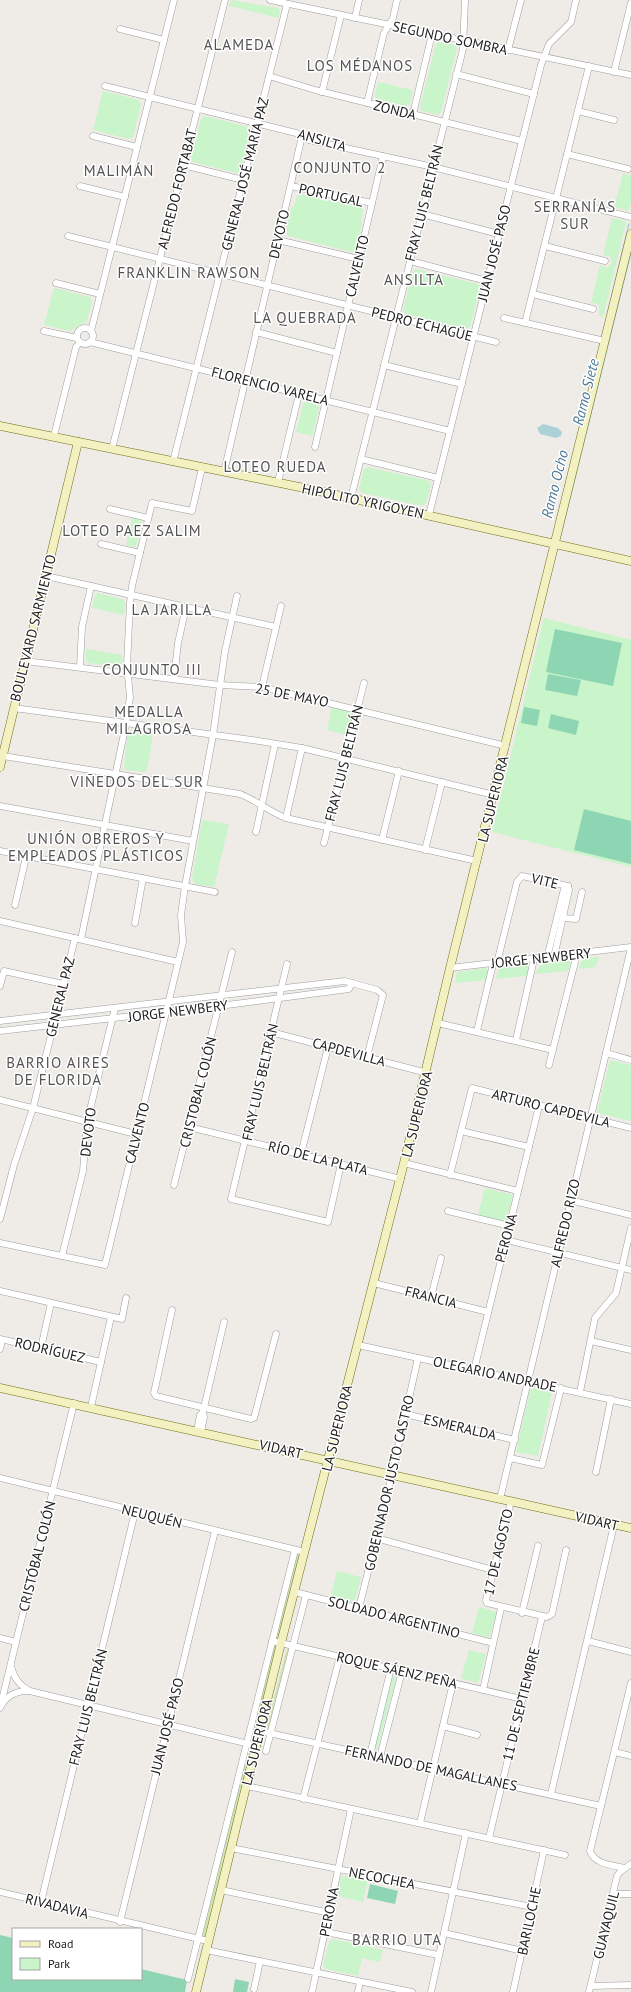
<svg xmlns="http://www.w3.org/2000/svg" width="631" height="1992" viewBox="0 0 631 1992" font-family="'PT Sans',sans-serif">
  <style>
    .grass { fill: #d0e4b3 }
    .park { fill: #caf4c9 }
    .pitch { fill: #8ed6b3 }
    .water { fill: #acd2d8 }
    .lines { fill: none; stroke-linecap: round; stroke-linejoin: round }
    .stream { stroke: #acd2d8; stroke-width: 1.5 }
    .street-casing { stroke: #9d9d9d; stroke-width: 7 }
    .secondary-casing { stroke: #6c6d11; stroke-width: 9 }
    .street { stroke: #fff; stroke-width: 6 }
    .secondary { stroke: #f3f1c1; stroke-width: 8 }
    .labels { text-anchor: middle; stroke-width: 3; stroke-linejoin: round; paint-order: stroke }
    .street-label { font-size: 14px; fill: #202020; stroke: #fff }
    .neighbourhood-label { font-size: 15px; letter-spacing: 1px; fill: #535353; stroke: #fff }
    .water-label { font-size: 15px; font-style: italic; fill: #4e7a97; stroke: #fff }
  </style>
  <rect width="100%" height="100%" fill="#efece7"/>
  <g class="grass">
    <path d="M 297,1554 L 301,1556 L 279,1640 L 274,1639 Z"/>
    <path d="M 274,1646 L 278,1648 L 254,1741 L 250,1741 Z"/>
    <path d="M 287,1648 L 291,1650 L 270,1729 L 266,1728 Z"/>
    <path d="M 248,1749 L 252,1749 L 205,1937 L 201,1936 Z"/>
  </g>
  <g class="park">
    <path d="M 232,0 L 278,8 L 280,12 L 278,18 L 229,6 Z"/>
    <path d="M 439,42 L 455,45 L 457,48 L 441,112 L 438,115 L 422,111 L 420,107 L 436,44 Z"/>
    <path d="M 378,82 L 413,90 L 410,104 L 406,106 L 377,99 L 375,96 Z"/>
    <path d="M 103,91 L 139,100 L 141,104 L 133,137 L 129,139 L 93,130 Z"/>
    <path d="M 205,116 L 248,127 L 250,131 L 241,170 L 237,173 L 193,162 L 191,158 L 201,119 Z"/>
    <path d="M 623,173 L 627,175 L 631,175 L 631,204 L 628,211 L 614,207 Z"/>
    <path d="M 300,194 L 361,206 L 363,210 L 361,221 L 362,223 L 356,250 L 352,252 L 288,236 L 286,232 L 291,208 L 294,206 L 297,196 Z"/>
    <path d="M 612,218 L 625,221 L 626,223 L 603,317 L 599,316 L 599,305 L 594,303 L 591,303 L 600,265 L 607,268 L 612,263 L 610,256 L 603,255 Z"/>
    <path d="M 416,269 L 478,284 L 480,288 L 470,327 L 467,329 L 405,314 L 403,310 L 413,271 Z"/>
    <path d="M 54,288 L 90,297 L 92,301 L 87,321 L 70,331 L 44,325 Z"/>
    <path d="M 306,402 L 317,404 L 319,408 L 312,436 L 296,432 L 303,404 Z"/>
    <path d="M 368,467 L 429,481 L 431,485 L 426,503 L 423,506 L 362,493 L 359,489 L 364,469 Z"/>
    <path d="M 132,518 L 140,520 L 142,522 L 136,547 L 126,545 Z"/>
    <path d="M 98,593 L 122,599 L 125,602 L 124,615 L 92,608 L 95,596 Z"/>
    <path d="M 544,618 L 631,640 L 631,867 L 492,832 Z"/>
    <path d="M 86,649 L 122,655 L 122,664 L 118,667 L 88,663 L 86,660 Z"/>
    <path d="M 332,706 L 353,712 L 347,735 L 327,730 Z"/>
    <path d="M 131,730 L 153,732 L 150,754 L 146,772 L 125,770 L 124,766 L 128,733 Z"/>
    <path d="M 202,820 L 229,824 L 214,887 L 195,884 L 192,879 Z"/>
    <path d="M 599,957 L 596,967 L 578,969 L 583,958 Z"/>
    <path d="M 568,959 L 571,963 L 568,971 L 535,974 C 541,959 553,961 568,959 Z"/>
    <path d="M 527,965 L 529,969 L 526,976 L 496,979 L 498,970 L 502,967 Z"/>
    <path d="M 486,968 L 488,971 L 486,980 L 455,983 L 457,972 Z"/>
    <path d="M 610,1060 L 631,1065 L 631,1121 L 597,1113 Z"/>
    <path d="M 485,1188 L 513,1195 L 506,1222 L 478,1215 Z"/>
    <path d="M 531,1387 L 552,1392 L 538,1456 L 516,1452 Z"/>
    <path d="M 337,1571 L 361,1577 L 355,1599 L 351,1603 L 331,1596 Z"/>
    <path d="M 479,1607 L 497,1612 L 489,1638 L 472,1633 Z"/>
    <path d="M 469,1650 L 486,1654 L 478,1683 L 461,1678 Z"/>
    <path d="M 393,1676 L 396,1677 L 377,1751 L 374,1751 Z"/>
    <path d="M 345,1876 L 368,1880 L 363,1902 L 338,1896 L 341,1877 Z"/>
    <path d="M 333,1939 L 383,1950 L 380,1962 L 362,1958 L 358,1976 L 326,1969 L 323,1965 L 329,1942 Z"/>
  </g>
  <g class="pitch">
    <path d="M 555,629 L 622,643 L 613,686 L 546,672 Z"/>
    <path d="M 548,674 L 581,680 L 577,696 L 545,690 Z"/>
    <path d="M 524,707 L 540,710 L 537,726 L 521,723 Z"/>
    <path d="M 551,714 L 579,721 L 576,735 L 548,728 Z"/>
    <path d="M 584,809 L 631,821 L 631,864 L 574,850 Z"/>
    <path d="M 370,1884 L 398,1891 L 395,1904 L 367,1898 Z"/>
    <path d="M 0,1935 L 13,1938 L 13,1979 L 141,1979 L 141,1969 L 187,1980 L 185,1992 L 0,1992 Z"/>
    <path d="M 235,1979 L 249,1982 L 247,1992 L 233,1992 Z"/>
  </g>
  <path class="water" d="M 543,424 L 558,428 L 562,432 L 561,436 L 556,438 L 540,434 L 537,428 Z"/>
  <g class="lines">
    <g class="stream">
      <path d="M 608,312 L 629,224"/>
      <path d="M 560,538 L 631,252"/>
    </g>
    <defs>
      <g id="street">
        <path d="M 270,0 L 631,75"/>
        <path d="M 355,18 L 359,0"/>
        <path d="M 120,29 L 164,40"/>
        <path d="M 508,50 L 521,0"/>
        <path d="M 614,72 L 631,3"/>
        <path d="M 456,74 L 534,94"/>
        <path d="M 269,76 L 315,90 L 522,141"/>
        <path d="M 105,86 L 296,133 L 309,140 L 433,167 L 631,217"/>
        <path d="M 322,92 L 341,15"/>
        <path d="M 367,103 L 384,33 L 393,18 L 397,0"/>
        <path d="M 578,111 L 614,120"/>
        <path d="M 413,114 L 432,34"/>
        <path d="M 93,136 L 137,147"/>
        <path d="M 567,154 L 628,169"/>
        <path d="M 183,165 L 243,180"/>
        <path d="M 80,186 L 125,197"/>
        <path d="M 291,186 L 372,203"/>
        <path d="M 422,214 L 499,234"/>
        <path d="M 68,236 L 496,342"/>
        <path d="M 278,240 L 359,259"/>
        <path d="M 545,246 L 605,261"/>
        <path d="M 410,261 L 487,281"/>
        <path d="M 56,283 L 100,294"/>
        <path d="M 533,294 L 593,309"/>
        <path d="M 504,318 L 605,341"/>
        <path d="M 525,323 L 589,66"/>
        <circle cx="85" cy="336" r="8"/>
        <path d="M 44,331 L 77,338"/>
        <path d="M 91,331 L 174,0"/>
        <path d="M 256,332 L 337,353"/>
        <path d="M 90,342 L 450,431"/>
        <path d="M 384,365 L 462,384"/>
        <path d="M 54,436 L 76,347 L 80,342"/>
        <path d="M 315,447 L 383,156"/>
        <path d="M 112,449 L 225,0"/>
        <path d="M 361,459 L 438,478"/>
        <path d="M 173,462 L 287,4"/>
        <path d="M 224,472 L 302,136"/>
        <path d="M 278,482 L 299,394"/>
        <path d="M 351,498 L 463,49 L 465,0"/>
        <path d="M 110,509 L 148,518"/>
        <path d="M 429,515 L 541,65 L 549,44 L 571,22 L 576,0"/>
        <path d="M 101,544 L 140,553"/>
        <path d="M 46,576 L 276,627"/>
        <path d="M 25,661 L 220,685 L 262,687 L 506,746"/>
        <path d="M 80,667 L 82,627 L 91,586"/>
        <path d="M 174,679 L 178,643 L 186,607"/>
        <path d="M 262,687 L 281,606"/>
        <path d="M 14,708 L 252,740 L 302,748 L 494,795"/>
        <path d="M 3,756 L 240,794 C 257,801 270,812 286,818 L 477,861"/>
        <path d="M 0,806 L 193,841"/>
        <path d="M 286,818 L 302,748"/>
        <path d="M 256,832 L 275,744"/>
        <path d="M 382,840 L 399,771"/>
        <path d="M 324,843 L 364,683"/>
        <path d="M 425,850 L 442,782"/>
        <path d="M 0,851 L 215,892"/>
        <path d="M 15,905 L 26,857"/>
        <path d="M 564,918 L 576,919 L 582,892"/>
        <path d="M 0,921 L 178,962"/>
        <path d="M 135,923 L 143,878"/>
        <path d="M 81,939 L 126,724 L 130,697 L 127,665 L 130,603 L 132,586 L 152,503 L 192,511 L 202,468"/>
        <path d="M 554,957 L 569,890 L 568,886"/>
        <path d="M 547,958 L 564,889 L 568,886"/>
        <path d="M 497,963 L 517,882 L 522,876 L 568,886"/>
        <path d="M 287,964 L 231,1199 L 328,1222 L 341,1164"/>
        <path d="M 450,968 L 631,947"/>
        <path d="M 0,986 L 4,971 L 63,984"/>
        <path d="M 0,1021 L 345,981 L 377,990 L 383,995 L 367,1057"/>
        <path d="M 438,1023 L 553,1050"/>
        <path d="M 0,1031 L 219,1006 L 349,989 L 352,983"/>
        <path d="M 477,1031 L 493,964"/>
        <path d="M 271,1032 L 427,1073"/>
        <path d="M 516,1040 L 534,959"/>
        <path d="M 606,1053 L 631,1060"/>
        <path d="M 549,1065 L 577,954"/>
        <path d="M 0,1100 L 136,1134"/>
        <path d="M 189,1127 L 401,1179"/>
        <path d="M 461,1131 L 529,1147"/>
        <path d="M 301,1154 L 328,1047"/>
        <path d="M 404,1163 L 518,1191"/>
        <path d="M 450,1175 L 472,1088 L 631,1128"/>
        <path d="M 174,1185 L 232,952"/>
        <path d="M 570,1200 L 631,1215"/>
        <path d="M 448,1211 L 510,1226"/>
        <path d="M 0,1219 L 14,1165 L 33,1108 L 75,938"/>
        <path d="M 506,1240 L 631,1270"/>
        <path d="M 0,1243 L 105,1265 L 183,942 L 181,915 L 185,886 L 213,735 L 225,651 L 237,596"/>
        <path d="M 62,1256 L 83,1171 L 87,1122 L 115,1008"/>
        <path d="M 374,1283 L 488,1312"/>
        <path d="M 0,1291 L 122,1319 L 126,1298"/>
        <path d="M 431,1297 L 441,1258"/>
        <path d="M 172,1310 L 154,1393 L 156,1396 L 251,1419 L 254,1418 L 276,1334"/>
        <path d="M 0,1339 L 101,1362"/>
        <path d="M 591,1341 L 631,1350"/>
        <path d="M 358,1345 L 631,1404"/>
        <path d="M 41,1348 L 51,1303"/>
        <path d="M 0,1349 L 2,1340"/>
        <path d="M 474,1370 L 539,1106"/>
        <path d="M 580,1392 L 595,1318 L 616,1293 L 631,1228"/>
        <path d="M 91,1407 L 111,1317"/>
        <path d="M 405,1414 L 515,1440"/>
        <path d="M 197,1431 L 200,1415 L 203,1412"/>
        <path d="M 201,1432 L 204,1417 L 203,1412 L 224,1322"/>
        <path d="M 510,1458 L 542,1465 L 561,1388"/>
        <path d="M 596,1472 L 611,1399"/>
        <path d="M 0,1478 L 305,1552"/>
        <path d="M 500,1499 L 631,948"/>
        <path d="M 511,1501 L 486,1600 L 487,1603 L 547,1617 L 552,1614 L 566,1550"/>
        <path d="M 376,1538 L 493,1570"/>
        <path d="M 295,1592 L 493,1643"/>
        <path d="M 359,1608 L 392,1475 L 418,1358"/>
        <path d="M 522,1613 L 538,1546"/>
        <path d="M 0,1638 L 16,1642"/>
        <path d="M 272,1641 L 522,1699"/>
        <path d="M 588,1641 L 631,1652"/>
        <path d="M 11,1666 C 14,1678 19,1685 30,1691 L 257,1746"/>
        <path d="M 483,1690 L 501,1608"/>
        <path d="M 1,1706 C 7,1695 17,1691 28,1691"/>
        <path d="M 0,1708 L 74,1403"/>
        <path d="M 443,1726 L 477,1735"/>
        <path d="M 260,1731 L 601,1806"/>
        <path d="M 266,1751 L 306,1595"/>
        <path d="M 615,1752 L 631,1756"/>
        <path d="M 370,1755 L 391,1668"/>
        <path d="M 380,1757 L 402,1671"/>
        <path d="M 247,1786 L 565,1855"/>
        <path d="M 551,1794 L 614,1525"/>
        <path d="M 303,1799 L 340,1656"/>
        <path d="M 420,1823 L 453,1683"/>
        <path d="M 489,1838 L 542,1617"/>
        <path d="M 231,1848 L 532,1907"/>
        <path d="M 625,1868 C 613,1865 595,1865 590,1851 L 631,1683"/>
        <path d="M 221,1890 L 330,1913"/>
        <path d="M 0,1892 L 208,1941"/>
        <path d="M 613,1894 L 631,1894"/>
        <path d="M 41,1902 L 135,1512"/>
        <path d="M 120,1922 L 215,1531"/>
        <path d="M 326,1932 L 438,1955"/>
        <path d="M 444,1933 L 523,1951"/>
        <path d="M 206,1950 L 412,1992"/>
        <path d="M 188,1979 L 295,1550"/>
        <path d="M 591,1986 L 631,1985"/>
        <path d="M 254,1989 L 260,1961"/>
        <path d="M 312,1992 L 351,1809"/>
        <path d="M 358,1992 L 360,1982"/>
        <path d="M 431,1992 L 466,1833"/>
        <path d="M 513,1992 L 544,1850"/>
        <path d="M 589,1992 L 617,1876 L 620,1872 L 631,1864"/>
      </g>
      <g id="secondary">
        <path d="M 0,426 L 319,491 L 631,561"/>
        <path d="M 0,767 L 78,442"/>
        <path d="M 0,1388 L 631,1528"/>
        <path d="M 196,1992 L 281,1643 L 404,1163 L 450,968 L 631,234"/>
      </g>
    </defs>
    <use href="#street" class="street-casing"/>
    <use href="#secondary" class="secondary-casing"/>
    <use href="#street" class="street"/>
    <use href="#secondary" class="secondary"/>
  </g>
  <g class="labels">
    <g class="street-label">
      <text transform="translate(450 38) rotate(12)" y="5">SEGUNDO SOMBRA</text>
      <text transform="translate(395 110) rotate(14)" y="5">ZONDA</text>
      <text transform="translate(322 140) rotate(16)" y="5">ANSILTA</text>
      <text transform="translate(245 174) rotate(-76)" y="5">GENERAL JOSÉ MARÍA PAZ</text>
      <text transform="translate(177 189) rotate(-76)" y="5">ALFREDO FORTABAT</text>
      <text transform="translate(331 195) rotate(12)" y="5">PORTUGAL</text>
      <text transform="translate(424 203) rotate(-76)" y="5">FRAY LUIS BELTRÁN</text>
      <text transform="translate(279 234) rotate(-77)" y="5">DEVOTO</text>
      <text transform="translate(494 253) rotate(-76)" y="5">JUAN JOSÉ PASO</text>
      <text transform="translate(357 266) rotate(-77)" y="5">CALVENTO</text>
      <text transform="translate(422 324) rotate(14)" y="5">PEDRO ECHAGÜE</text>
      <text transform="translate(270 386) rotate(14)" y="5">FLORENCIO VARELA</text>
      <text transform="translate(363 501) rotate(12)" y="5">HIPÓLITO YRIGOYEN</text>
      <text transform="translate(33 628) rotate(-76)" y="5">BOULEVARD SARMIENTO</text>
      <text transform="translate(292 695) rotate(11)" y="5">25 DE MAYO</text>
      <text transform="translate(344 763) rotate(-76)" y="5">FRAY LUIS BELTRÁN</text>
      <text transform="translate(493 799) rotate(-76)" y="5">LA SUPERIORA</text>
      <text transform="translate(545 881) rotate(13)" y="5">VITE</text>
      <text transform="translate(541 958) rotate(-6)" y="5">JORGE NEWBERY</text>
      <text transform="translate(60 997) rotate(-76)" y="5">GENERAL PAZ</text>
      <text transform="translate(178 1011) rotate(-7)" y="5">JORGE NEWBERY</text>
      <text transform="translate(349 1052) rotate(15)" y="5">CAPDEVILLA</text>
      <text transform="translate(260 1082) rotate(-77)" y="5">FRAY LUIS BELTRÁN</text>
      <text transform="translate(198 1092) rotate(-76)" y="5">CRISTOBAL COLÓN</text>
      <text transform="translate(551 1108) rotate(14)" y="5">ARTURO CAPDEVILA</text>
      <text transform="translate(417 1114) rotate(-76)" y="5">LA SUPERIORA</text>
      <text transform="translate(88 1132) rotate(-83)" y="5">DEVOTO</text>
      <text transform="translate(137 1133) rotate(-76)" y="5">CALVENTO</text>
      <text transform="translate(318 1158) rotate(14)" y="5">RÍO DE LA PLATA</text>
      <text transform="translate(565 1223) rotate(-77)" y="5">ALFREDO RIZO</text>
      <text transform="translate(506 1238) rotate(-75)" y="5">PERONA</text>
      <text transform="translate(431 1297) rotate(14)" y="5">FRANCIA</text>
      <text transform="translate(50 1350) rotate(13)" y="5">RODRÍGUEZ</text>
      <text transform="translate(495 1374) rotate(12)" y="5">OLEGARIO ANDRADE</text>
      <text transform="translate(460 1427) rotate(13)" y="5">ESMERALDA</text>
      <text transform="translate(337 1428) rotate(-76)" y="5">LA SUPERIORA</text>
      <text transform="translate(281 1449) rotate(13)" y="5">VIDART</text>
      <text transform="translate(389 1483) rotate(-77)" y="5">GOBERNADOR JUSTO CASTRO</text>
      <text transform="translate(152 1516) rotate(14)" y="5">NEUQUÉN</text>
      <text transform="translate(597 1521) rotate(13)" y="5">VIDART</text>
      <text transform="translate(498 1552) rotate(-77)" y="5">17 DE AGOSTO</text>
      <text transform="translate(37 1556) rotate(-76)" y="5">CRISTÓBAL COLÓN</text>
      <text transform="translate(394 1617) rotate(14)" y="5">SOLDADO ARGENTINO</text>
      <text transform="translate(397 1670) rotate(13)" y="5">ROQUE SÁENZ PEÑA</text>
      <text transform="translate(521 1704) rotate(-76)" y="5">11 DE SEPTIEMBRE</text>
      <text transform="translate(88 1707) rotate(-76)" y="5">FRAY LUIS BELTRÁN</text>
      <text transform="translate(167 1726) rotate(-76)" y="5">JUAN JOSÉ PASO</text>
      <text transform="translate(257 1742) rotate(-76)" y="5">LA SUPERIORA</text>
      <text transform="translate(431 1768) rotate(12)" y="5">FERNANDO DE MAGALLANES</text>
      <text transform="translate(382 1878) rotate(11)" y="5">NECOCHEA</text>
      <text transform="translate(57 1906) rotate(14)" y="5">RIVADAVIA</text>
      <text transform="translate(329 1912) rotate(-79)" y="5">PERONA</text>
      <text transform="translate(529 1921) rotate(-78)" y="5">BARILOCHE</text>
      <text transform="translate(606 1925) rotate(-76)" y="5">GUAYAQUIL</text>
    </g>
    <g class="neighbourhood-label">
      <text x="239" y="50">ALAMEDA</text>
      <text x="360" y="71">LOS MÉDANOS</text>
      <text x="340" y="173">CONJUNTO 2</text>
      <text x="119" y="176">MALIMÁN</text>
      <text x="575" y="212">SERRANÍAS<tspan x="575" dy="17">SUR</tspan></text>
      <text x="189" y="278">FRANKLIN RAWSON</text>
      <text x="414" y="285">ANSILTA</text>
      <text x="305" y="323">LA QUEBRADA</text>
      <text x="275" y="472">LOTEO RUEDA</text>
      <text x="132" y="536">LOTEO PAEZ SALIM</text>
      <text x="172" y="615">LA JARILLA</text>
      <text x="152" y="675">CONJUNTO III</text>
      <text x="149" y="717">MEDALLA<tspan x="149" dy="17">MILAGROSA</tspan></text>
      <text x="137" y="787">VIÑEDOS DEL SUR</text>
      <text x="96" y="844">UNIÓN OBREROS Y<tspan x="96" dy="17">EMPLEADOS PLÁSTICOS</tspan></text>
      <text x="58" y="1068">BARRIO AIRES<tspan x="58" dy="17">DE FLORIDA</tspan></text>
      <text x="397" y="1945">BARRIO UTA</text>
    </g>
    <g class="water-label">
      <text transform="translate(586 392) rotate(-76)" y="5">Ramo Siete</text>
      <text transform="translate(555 484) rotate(-76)" y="5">Ramo Ocho</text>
    </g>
  </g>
  <rect x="12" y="1928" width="130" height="52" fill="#ffffff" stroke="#a6a6a6"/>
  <rect x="20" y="1941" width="20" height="6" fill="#f3f1c1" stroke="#a6a6a6"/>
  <text x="48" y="1948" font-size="12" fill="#202020">Road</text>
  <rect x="20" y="1958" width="20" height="12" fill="#caf4c9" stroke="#a6a6a6"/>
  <text x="48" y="1968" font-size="12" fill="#202020">Park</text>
</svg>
